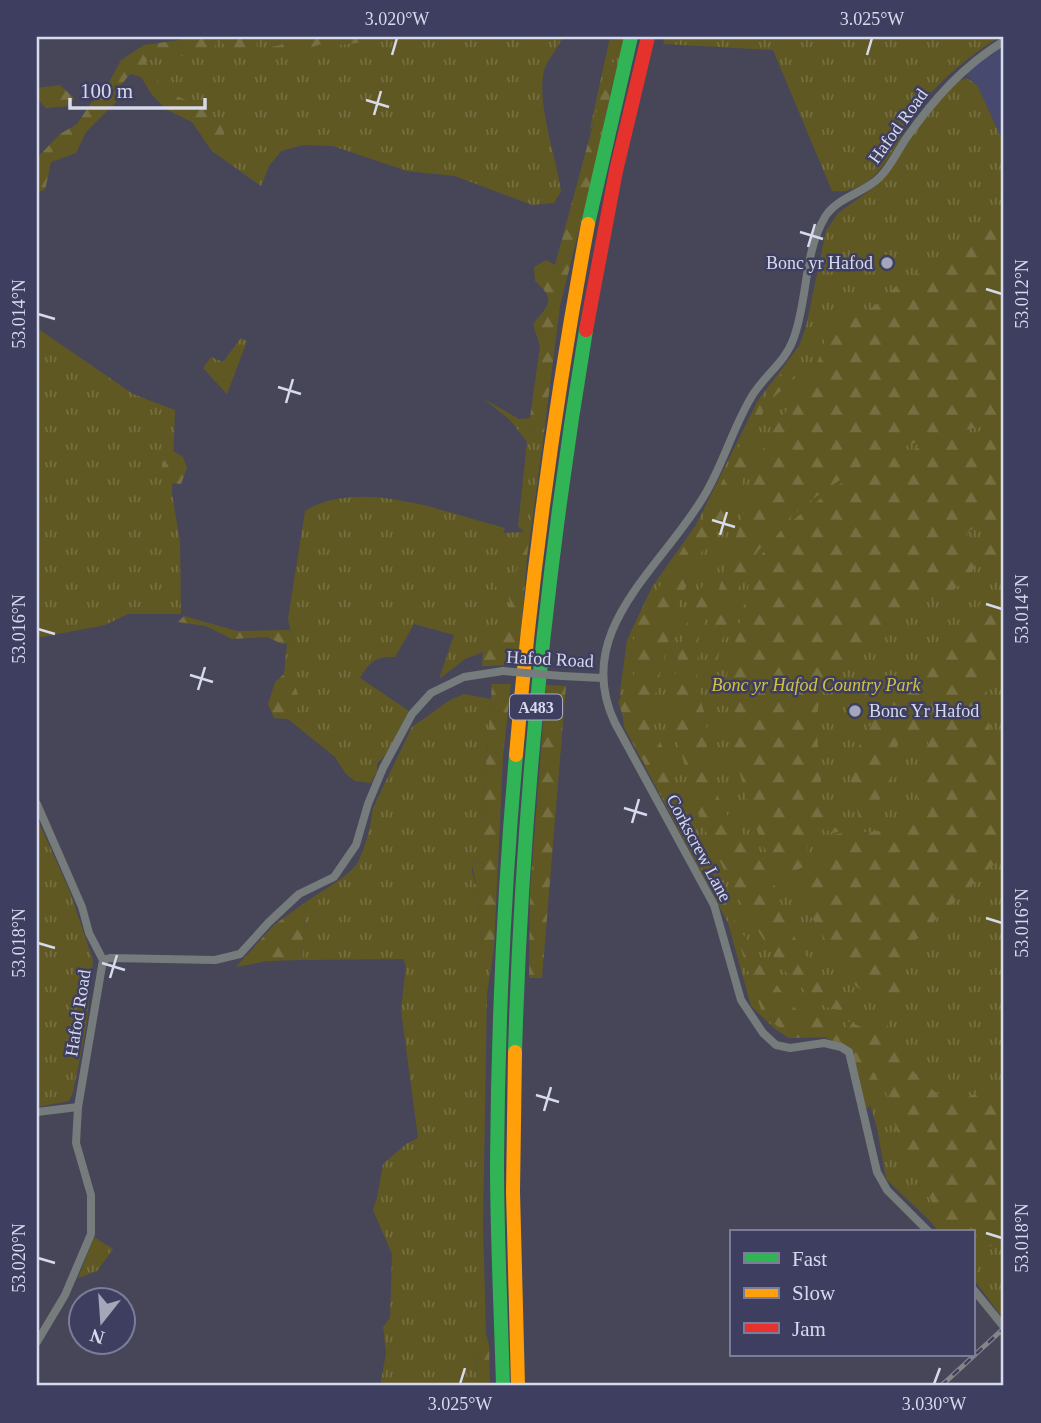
<svg xmlns="http://www.w3.org/2000/svg" width="1041" height="1423" viewBox="0 0 1041 1423" font-family="Georgia,serif">
<style>
.built{fill:#47496e}
.grass{fill:url(#grass-tufts)}
.forest{fill:url(#forest-firs)}
.lines{fill:none;stroke-linecap:round;stroke-linejoin:round}
.street{stroke:#767b7b;stroke-width:8}
.fast{stroke:#30b455;stroke-width:14}
.slow{stroke:#ff9f0a;stroke-width:14}
.jam{stroke:#e5322d;stroke-width:14}
.rail-casing{stroke:#82868a;stroke-width:5}
.rail{stroke:#3e3f60;stroke-width:2.5;stroke-dasharray:8;stroke-linecap:butt}
.street-bridge{stroke:#767b7b;stroke-width:8}
.ticks{fill:none;stroke:#d7d9ed;stroke-width:2.5}
.poi-dot{fill:#a4a6b9;stroke:#3e3f60;stroke-width:2.5}
.labels{text-anchor:middle;dominant-baseline:central;stroke-width:5;stroke-linejoin:round;paint-order:stroke}
.shield{fill:#3e3f60;stroke:#a9abc3;stroke-width:2}
.shield-label{font-size:16px;font-weight:bold;fill:#d7d9ed}
.street-label{font-size:18px;fill:#d7d9ed;stroke:#3e3f60}
.poi-label{font-size:18px;fill:#d7d9ed;stroke:#3e3f60;text-anchor:end}
.park-label{font-size:18px;font-style:italic;fill:#d2c13f;stroke:#3e3f60}
.neatline{fill:none;stroke:#d7d9ed;stroke-width:2.5}
.ticks-label{font-size:18px;text-anchor:middle;fill:#d7d9ed}
</style>
<defs>
<pattern id="grass-tufts" width="24" height="20" patternUnits="userSpaceOnUse" patternTransform="scale(1.75)"><rect width="24" height="20" fill="#605822"/><path d="M3 7l-1-3M5 7V3M7 7l1-3M15 17l-1-3M17 17v-4M19 17l1-3" fill="none" stroke="#766f42"/></pattern>
<pattern id="forest-firs" width="22" height="20" patternUnits="userSpaceOnUse" patternTransform="scale(1.75)"><rect width="22" height="20" fill="#605822"/><path d="M5 1l3.5 6h-7zM16 11l3.5 6h-7z" fill="#766f42"/></pattern>
</defs>
<rect width="100%" height="100%" fill="#464658"/>
<polygon class="built" points="1004,41 1004,144 977,85 963,71"/>
<g class="grass">
<path d="M196 37H563C558 47 551 56 546 65 533 94 557 159 561 191L554 203 532 205 455 176 407 171 333 146 303 145 281 151 269 166 261 186 212 151 192 121 131 63Z"/>
<polygon points="610,37 625,37 612,89 616,62 611,63 599,110 589,133"/>
<path d="M665 37H999C970 56 942 77 921 105 898 136 880 197 832 191L773 50 663 44Z"/>
<polygon points="967,78 977,85 1004,144 1004,1320 973,1278 973,1232 939,1232 931,1222 886,1179 877,1128 856,1059 838,1037 789,1038 775,1029 751,1006 728,923 624,727 620,692 627,640 652,587 696,525 757,402 799,346 806,327 826,231 838,213 879,184 932,108 959,81"/>
<polygon points="37,328 133,394 175,410 172,493 180,542 181,614 128,614 105,625 37,638"/>
<polygon points="241,338 247,341 227,394 203,368 211,357 223,362"/>
<path d="M484 399 519 419 530 418 534 440H543L527 559 528 543 510 655 483 660V652L465 659 439 679 454 635 414 624 395 657C376 656 369 662 360 678L409 711C400 725 390 755 377 763V771L371 783 355 781 346 774 335 757 288 719 284 674 287 644 293 643 288 619 305 511C361 477 446 513 505 528L503 533 524 532 518 526 527 442 510 420Z"/>
<path d="M464 694 491 699 482 821V863L472 862V872L477 889 482 950 494 948 487 994 483 1226 486 1334 489 1345 477 1349 476 1386H380L386 1353 383 1327 390 1318 392 1254 373 1210 377 1198 383 1164 406 1144 418 1138 401 1010 406 966 403 959 302 960 306 902C320 892 350 876 358 862 366 846 371 825 373 808L412 727 450 700Z"/>
<polygon points="37,818 70,892 93,960 86,1029 73,1092 69,1101 37,1107"/>
<polygon points="94,1237 113,1249 97,1271 78,1278"/>
</g>
<g class="forest">
<polygon points="185,37 215,37 215,46 203,57 159,55 146,62 163,90 202,107 218,120 224,132 226,155 212,151 192,122 167,110 152,95 141,77 130,74 121,85 117,101 86,132 76,153 51,162 45,190 37,192 37,158 60,134 77,124 91,103 105,90 121,60 144,45 180,40"/>
<polygon points="233,37 256,41 257,47 265,48 281,45 285,37 397,37 342,45 321,44 286,57 267,52 241,54 228,50 222,42"/>
<path d="M617 62 597 158 560 306 543 440 534 441 530 418 540 346 533 324C551 303 555 299 535 281L534 267 546 260 555 265 607 73 611 63Z"/>
<polygon points="60,85 74,98 70,106 46,108 37,99 37,88"/>
<path d="M1004 213V421C964 431 919 438 881 456 854 469 829 487 805 505 787 519 769 535 756 554 732 590 723 638 713 679L707 649 712 610 741 522 757 464 768 438 815 369 833 318C838 318 846 320 851 319 866 316 896 289 903 277L937 269 960 243Z"/>
<polygon points="791,363 795,378 765,405 747,469 737,495 725,521 702,551 678,605 656,689 653,724 667,759 670,782 681,810 701,845 707,866 737,925 787,1000 799,1012 807,1016 826,1018 849,1040 875,1074 881,1086 876,1099 867,1109 846,1048 823,1036 793,1038 763,1015 735,931 630,736 618,702 634,678 634,639 639,620 685,545 701,525 761,402"/>
<path d="M1004 425V533L982 531 980 528 970 530 958 549 975 547C983 588 939 593 914 609 900 617 889 629 876 639 859 652 838 658 827 678 813 705 817 738 820 767 822 783 820 806 828 820 830 824 836 828 839 831L835 833 807 824 808 862 805 866 793 872 809 878 812 862 821 856 833 835C849 830 867 834 883 830 933 819 912 800 919 767 920 758 926 750 929 741L899 738C891 783 893 789 859 822 858 803 848 790 852 769 861 717 938 640 979 606L982 600 1004 607V658L1000 660 988 676 986 700 993 751 1004 764V855L934 921 920 937 906 945 900 964 904 1004 897 1007C884 1002 869 997 858 988 849 980 847 970 840 961 821 936 806 906 789 878L792 872 775 875 771 871 773 867 756 828 736 761 725 683 754 564 783 528 837 486 874 464 932 443Z"/>
<polygon points="173,451 183,457 187,468 181,484 162,482 162,463"/>
<polygon points="529,535 518,665 482,666 483,652 498,647 502,643 510,600 495,586 497,573 516,572"/>
<polygon points="986,541 1004,544 1004,578 985,565 982,550"/>
<polygon points="716,559 719,563 698,641 697,687 706,719 708,777 730,820 741,830 775,886 778,906 787,925 821,979 847,1001 886,1020 888,1024 886,1028 852,1013 829,1008 818,1003 789,976 776,960 736,895 700,819 676,734 673,690 679,651 691,609"/>
<polygon points="184,616 237,631 290,630 293,643 282,644 267,637 232,639 206,626 178,622"/>
<path d="M284 674C298 684 300 696 297 713L288 719 274 718 268 704 275 682Z"/>
<polygon points="492,684 511,684 503,757 494,948 482,951 477,889 472,865 472,862 482,863 482,821"/>
<polygon points="546,685 566,686 542,978 529,978 530,891"/>
<polygon points="306,902 302,960 267,961 236,967 274,925"/>
<polygon points="842,1019 898,1042 906,1051 912,1070 925,1084 949,1102 960,1101 1004,1080 1004,1247 988,1246 973,1237 973,1232 965,1232 944,1220 905,1160 879,1068"/>
<polygon points="489,1345 490,1386 476,1386 477,1348"/>
</g>
<g class="lines">
<g class="street">
<polyline points="562,676 602,678"/>
<polyline points="37,804 82,907 89,933 103,960"/>
<polyline points="37,1112 78,1107"/>
<path d="M929 1232 887 1190 877 1172 849 1052 841 1047 824 1043 790 1048 776 1045 763 1033 741 1000 714 905 615 723C571 631 661 569 704 496 723 465 733 427 752 396 764 376 785 362 793 340 808 302 803 254 825 217 837 197 865 193 880 177 891 166 898 150 907 137 934 99 963 66 1004 41"/>
<polyline points="973,1289 1004,1327"/>
<polyline points="37,1342 65,1295 91,1234 91,1195 76,1143 78,1107 103,960 110,958 215,960 240,954 269,922 299,894 334,877 356,845 368,804 383,768 412,714 431,693 464,677 503,671"/>
</g>
<g class="fast">
<polyline points="588,224 631,37"/>
<path d="M515 1052C522 810 546 569 586 330"/>
<path d="M503 1386C501 1312 497 1237 497 1163 498 1027 504 890 516 755"/>
</g>
<g class="slow">
<path d="M516 755C531 576 555 400 588 224"/>
<polyline points="515,1052 513,1192 518,1386"/>
</g>
<polyline class="jam" points="586,330 616,171 648,37"/>
<g class="rail-casing">
<polyline id="rail" points="941,1386 1004,1328"/>
</g>
<use href="#rail" class="rail"/>
<polyline class="street-bridge" points="503,671 562,676"/>
</g>
<path class="ticks" d="M392 55 397 38M867 55 872 38M366 100 389 107M374 115 381 91M800 232 823 239M808 247 815 224M986 289 1002 294M38 314 55 319M278 387 301 394M286 403 293 379M712 520 735 527M720 535 727 512M986 604 1002 609M38 629 55 634M190 675 213 682M198 690 205 667M624 808 647 815M632 823 639 799M986 918 1002 923M38 943 55 948M102 963 125 970M110 978 117 955M536 1095 559 1102M544 1111 551 1087M986 1233 1002 1238M38 1258 55 1263M460 1384 465 1368M934 1384 940 1368"/>
<g class="poi-dot">
<circle cx="887" cy="263" r="7"/>
<circle cx="855" cy="711" r="7"/>
</g>
<g class="labels">
<rect class="shield" x="510" y="694.5" width="52" height="25" rx="5"/>
<g class="shield-label">
<text x="536" y="707">A483</text>
</g>
<g class="street-label">
<text transform="translate(898 126) rotate(-54)">Hafod Road</text>
<text transform="translate(550 659) rotate(3)">Hafod Road</text>
<text transform="translate(699 848) rotate(62)">Corkscrew Lane</text>
<text transform="translate(78 1013) rotate(-81)">Hafod Road</text>
</g>
<g class="poi-label">
<text x="873" y="263">Bonc yr Hafod</text>
<text x="869" y="711" text-anchor="start">Bonc Yr Hafod</text>
</g>
<g class="park-label">
<text x="816" y="685">Bonc yr Hafod Country Park</text>
</g>
</g>
<rect width="1041" height="1423" fill="none" stroke="#3e3f60" stroke-width="77"/>
<rect x="730" y="1230" width="245" height="126" fill="#3e3f60" stroke="#7b7d98" stroke-width="2"/>
<rect x="744" y="1253" width="35" height="10" fill="#30b455" stroke="#7b7d98" stroke-width="2"/>
<text x="792" y="1266" font-size="21" fill="#d7d9ed">Fast</text>
<rect x="744" y="1288" width="35" height="10" fill="#ff9f0a" stroke="#7b7d98" stroke-width="2"/>
<text x="792" y="1300" font-size="21" fill="#d7d9ed">Slow</text>
<rect x="744" y="1323" width="35" height="10" fill="#e5322d" stroke="#7b7d98" stroke-width="2"/>
<text x="792" y="1336" font-size="21" fill="#d7d9ed">Jam</text>
<g transform="translate(102 1321) rotate(197)"><circle r="33" fill="#3e3f60" stroke="#7b7d98" stroke-width="2"/>
<path d="M0-5L12 26L0 18L-12 26Z" fill="#a4a6b9"/>
<text y="-10" font-size="19" font-weight="bold" text-anchor="middle" fill="#d7d9ed">N</text>
</g>
<path d="M70 98v10h135v-10" fill="none" stroke="#d7d9ed" stroke-width="3.5"/>
<text x="80" y="98" font-size="21" fill="#d7d9ed" stroke="#3e3f60" stroke-width="5" paint-order="stroke">100 m</text>
<rect x="38" y="38" width="964" height="1346" class="neatline"/>
<g class="ticks-label">
<text x="397" y="25">3.020°W</text>
<text x="872" y="25">3.025°W</text>
<text transform="translate(1022 294) rotate(-90)" y="6">53.012°N</text>
<text transform="translate(19 314) rotate(-90)" y="6">53.014°N</text>
<text transform="translate(1022 609) rotate(-90)" y="6">53.014°N</text>
<text transform="translate(19 629) rotate(-90)" y="6">53.016°N</text>
<text transform="translate(1022 923) rotate(-90)" y="6">53.016°N</text>
<text transform="translate(19 943) rotate(-90)" y="6">53.018°N</text>
<text transform="translate(1022 1238) rotate(-90)" y="6">53.018°N</text>
<text transform="translate(19 1258) rotate(-90)" y="6">53.020°N</text>
<text x="460" y="1410">3.025°W</text>
<text x="934" y="1410">3.030°W</text>
</g>
</svg>
